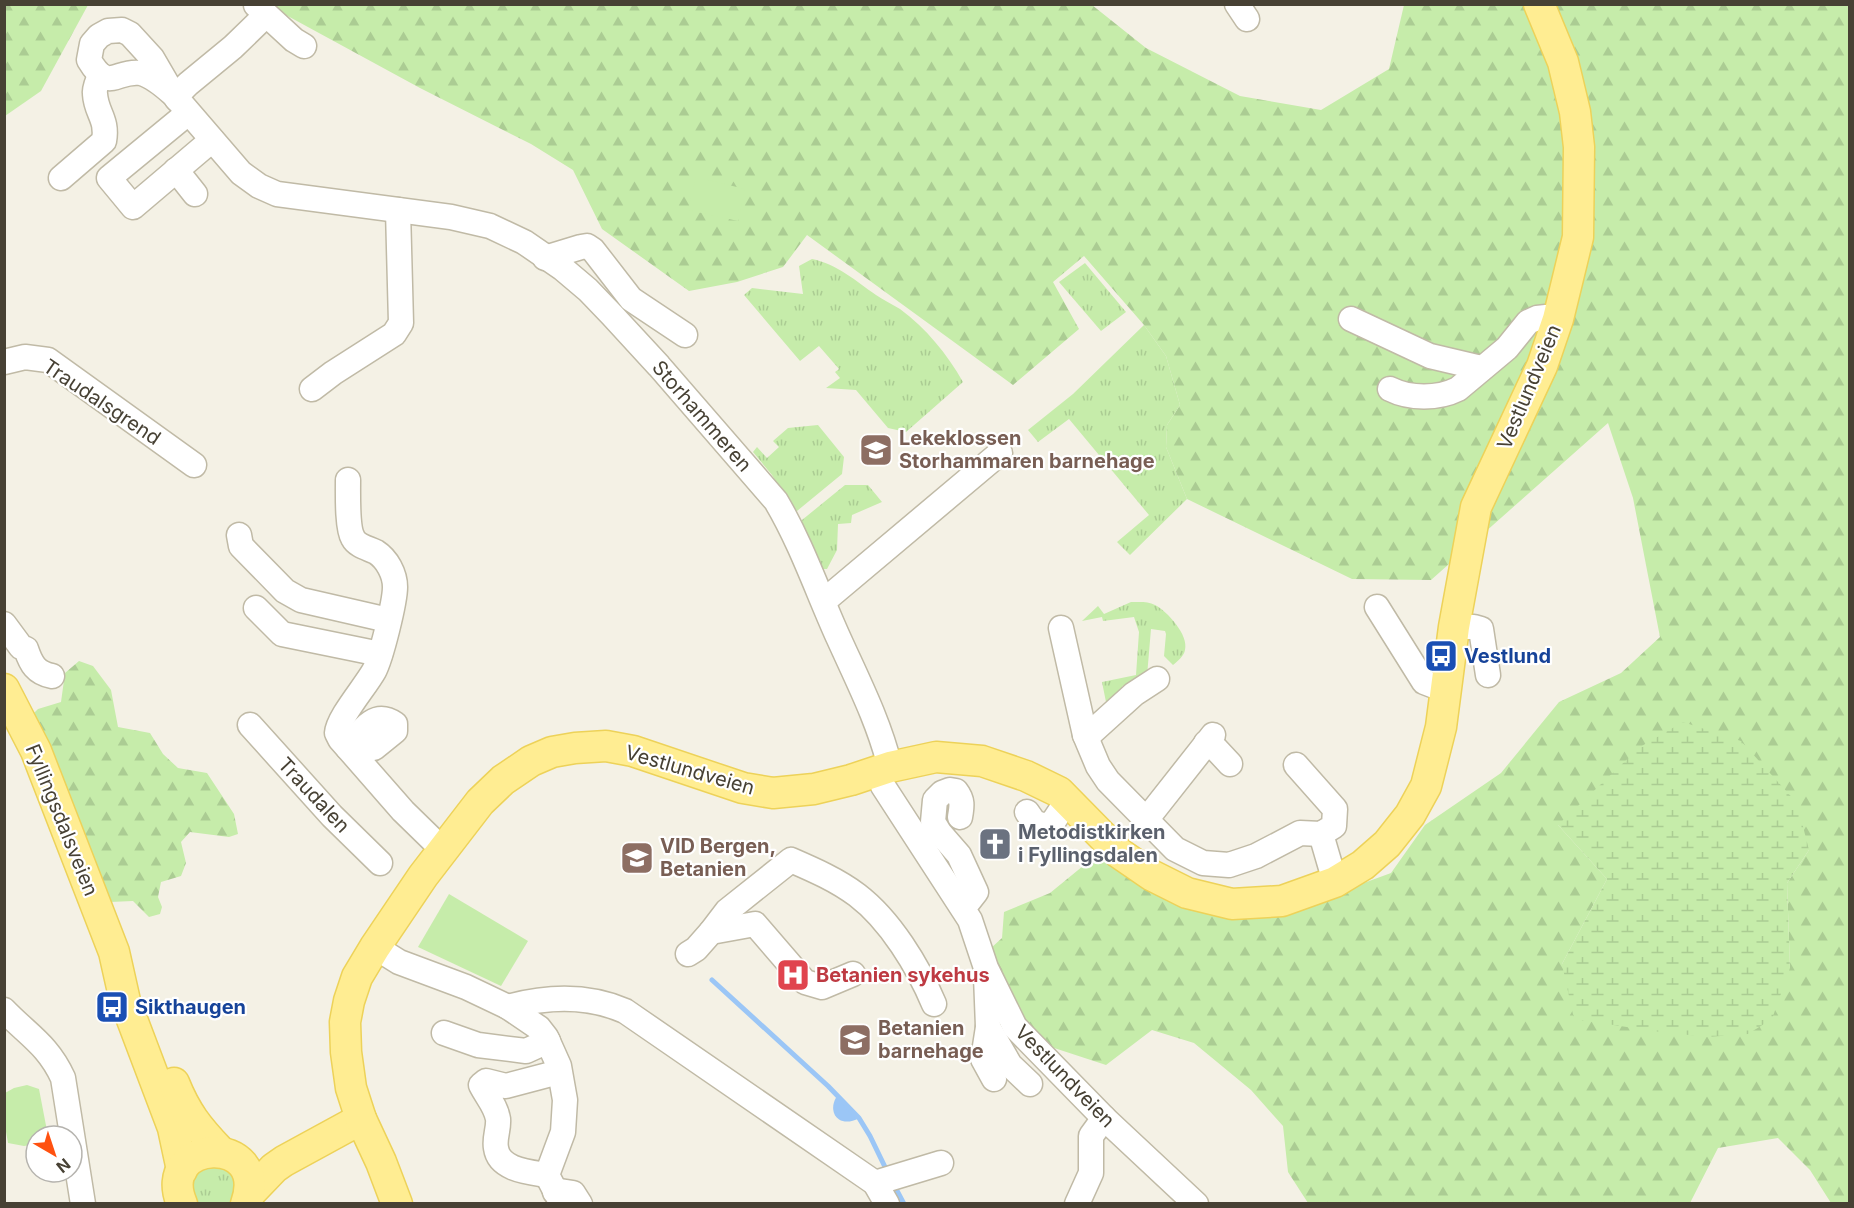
<svg xmlns="http://www.w3.org/2000/svg" width="1854" height="1208" viewBox="0 0 1854 1208" font-family="Inter,sans-serif">
<style>
.grass{fill:url(#grass-tufts)}
.forest{fill:url(#forest-firs);fill-rule:evenodd}
.wetland{fill:url(#wetland-marsh)}
.pitch{fill:#c6ecaa}
.water{fill:#9bc6f6}
.lines{fill:none;stroke-linecap:round;stroke-linejoin:round}
.stream{stroke:#9bc6f6;stroke-width:5}
.minor-casing{stroke:#c0baa6;stroke-width:27}
.major-casing{stroke:#edd259;stroke-width:33}
.minor{stroke:#fff;stroke-width:24}
.major{stroke:#ffed92;stroke-width:30}
.labels{text-anchor:middle;dominant-baseline:central;stroke-width:4.5;stroke-linejoin:round;paint-order:stroke}
.street-label{font-size:20px;fill:#474134;stroke:#fff}
.education-label{font-size:20px;font-weight:bold;fill:#785e54;stroke:#fff;text-anchor:start}
.transit-label{font-size:20px;font-weight:bold;fill:#164399;stroke:#fff;text-anchor:start}
.worship-label{font-size:20px;font-weight:bold;fill:#5b616d;stroke:#fff;text-anchor:start}
.health-label{font-size:20px;font-weight:bold;fill:#be3a42;stroke:#fff;text-anchor:start}
</style>
<defs>
<pattern id="grass-tufts" width="24" height="20" patternUnits="userSpaceOnUse" patternTransform="scale(1.5)"><rect width="24" height="20" fill="#c6ecaa"/><path d="M3 7l-1-3M5 7V3M7 7l1-3M15 17l-1-3M17 17v-4M19 17l1-3" fill="none" stroke="#abcc93"/></pattern>
<pattern id="forest-firs" width="22" height="20" patternUnits="userSpaceOnUse" patternTransform="scale(1.5)"><rect width="22" height="20" fill="#c6ecaa"/><path d="M5 1l3.5 6h-7zM16 11l3.5 6h-7z" fill="#abcc93"/></pattern>
<pattern id="wetland-marsh" width="20" height="14" patternUnits="userSpaceOnUse" patternTransform="scale(1.5)"><rect width="20" height="14" fill="#c6ecaa"/><path d="M1 5h8M5 5V1M11 12h8M15 12V8" fill="none" stroke="#abcc93"/></pattern>
</defs>
<rect width="100%" height="100%" fill="#f4f1e5"/>
<g class="grass">
<path d="M812 259C837 264 856 281 876 295 883 300 892 304 900 309 926 328 947 354 963 382L906 432 888 428 856 390 826 388 840 378 835 372 839 369 819 346 800 361 744 295 752 288 803 294 799 266Z"/>
<polygon points="1085,263 1126,312 1101,331 1059,282"/>
<polygon points="1144,325 1166,356 1180,405 1167,425 1166,447 1187,499 1130,555 1117,542 1149,515 1069,419 1038,442 1028,430 1073,394"/>
<polygon points="818,425 844,457 842,474 797,511 791,508 772,475 753,452 757,447 767,458 779,447 773,441 788,428"/>
<polygon points="845,485 868,485 882,502 852,515 851,523 838,524 837,550 827,569 822,569 818,565 801,526 802,520"/>
<path d="M1131 602C1139 602 1148 601 1155 605 1167 611 1189 635 1185 650 1184 656 1178 661 1173 665L1164 656 1166 634 1165 631 1151 629 1147 676 1133 684 1122 686 1123 693 1107 707 1102 682 1136 675 1139 632 1134 617 1103 621 1102 617 1082 621 1098 606 1104 614Z"/>
<polygon points="215,1164 235,1176 234,1204 194,1203 191,1180 198,1170"/>
</g>
<g class="forest">
<polygon points="5,4 88,5 41,91 5,116"/>
<path d="M271 5H1092L1146 48 1240 96 1321 110 1389 69 1404 5H1849V1203H1831L1810 1170 1778 1138 1718 1148 1690 1203H1308L1288 1172 1283 1126 1251 1090 1194 1043 1152 1030 1106 1065 1042 1044 979 959 1002 938 1004 912 1050 893 1105 848 1183 904 1304 905 1391 873 1425 825 1501 773 1559 702 1621 673 1660 637 1633 498 1608 423 1431 580 1352 579 1187 499 1166 447 1167 425 1180 405 1166 356 1144 325 1084 256 1053 282 1079 329 1013 385 807 235 783 267 737 282 689 291 602 229 573 170 531 144 420 88 284 14ZM1558 825 1809 850 1787 883 1790 968 1562 964 1607 879Z"/>
<polygon points="79,661 93,666 111,690 118,727 150,733 163,754 178,768 207,773 234,814 238,834 229,837 190,832 181,842 186,863 181,876 161,882 158,897 162,907 160,914 149,917 133,901 110,902 34,713 38,709 61,702 65,673"/>
</g>
<polygon class="wetland" points="1683,722 1741,741 1797,803 1809,850 1787,883 1790,968 1772,1019 1748,1034 1707,1037 1653,1031 1574,1019 1562,964 1607,879 1558,825 1640,747"/>
<g class="pitch">
<polygon points="696,177 745,189 738,221 688,210"/>
<polygon points="449,894 528,941 501,986 418,947"/>
<polygon points="27,1085 39,1089 48,1136 36,1136 36,1144 24,1146 8,1143 5,1126 5,1093 14,1088"/>
</g>
<path class="water" d="M837 1096 859 1118C840 1129 826 1113 837 1096Z"/>
<g class="lines">
<g class="stream">
<polyline points="712,980 828,1086 859,1118 870,1136 886,1169"/>
<polyline points="895,1187 904,1204"/>
</g>
<g class="minor-casing">
<g id="minor">
<polyline points="1237,4 1247,19"/>
<polyline points="256,5 294,40 304,46"/>
<path d="M173 94C164 86 153 76 141 73 116 69 109 94 89 60L92 44 99 36 108 31 122 30 130 34 152 58 173 94 241 173 259 186 277 194 451 217 490 226 524 242 562 268 588 290 612 315 659 366 776 501C802 545 818 593 839 639 858 681 879 722 890 767"/>
<polyline points="177,99 181,91 188,84 233,47 266,15"/>
<polyline points="188,113 109,178 133,207 212,140"/>
<polyline points="176,170 195,194"/>
<path d="M61 178 104 141C108 119 96 113 95 94 94 88 98 81 100 75"/>
<polyline points="545,258 581,247 587,246 593,250 631,299 685,335"/>
<polyline points="1351,319 1430,356 1481,368"/>
<polyline points="4,362 25,357 48,360 194,465"/>
<polyline points="312,389 333,373 394,334 401,323 398,210"/>
<path d="M1390 389C1410 399 1438 399 1458 389L1507 348 1528 322 1537 318 1546 317 1558 319"/>
<path d="M348 480C348 493 347 528 353 538 357 546 368 548 376 552 387 559 395 574 395 587 395 602 381 658 374 671 365 687 338 718 337 733L340 739 403 811 443 850"/>
<polyline points="239,535 241,546 285,591 301,600 388,620"/>
<polyline points="824,601 1000,453"/>
<polyline points="1377,607 1424,682 1437,687 1446,689"/>
<polyline points="256,608 282,634 380,654"/>
<path d="M4 624 21 647 26 649C31 664 36 673 52 676"/>
<polyline points="1454,627 1474,627 1481,629 1488,675"/>
<polyline points="1061,628 1085,735 1098,766 1108,781 1175,849 1203,863 1229,865 1256,856 1300,833 1321,834 1334,826 1335,809 1296,765"/>
<polyline points="250,725 332,816 380,863"/>
<polyline points="1085,735 1092,732 1134,694 1157,679"/>
<polyline points="1206,743 1216,749 1230,764"/>
<path d="M348 748C360 733 373 709 395 724V731L374 748"/>
<polyline points="878,771 883,786 970,920 986,968 1015,1027 1104,1118 1196,1204"/>
<polyline points="1027,812 1034,822 1044,826 1053,822 1067,801"/>
<path d="M960 817C962 806 963 800 956 791L950 790 942 793 935 800 933 822 939 832 959 855 976 892 969 901 961 905"/>
<polyline points="1146,820 1213,735"/>
<polyline points="1321,834 1335,882"/>
<path d="M711 932 727 911 791 860C814 870 837 880 857 895 890 920 918 966 934 1004"/>
<polyline points="375,947 399,962 466,987 508,1007 539,1028 546,1037 559,1066 565,1100 563,1132 547,1175 562,1204"/>
<polyline points="688,954 696,949 711,932 755,924 805,982 822,987 853,974"/>
<polyline points="986,976 988,1027 983,1059 994,1079"/>
<path d="M508 1007C548 996 588 995 625 1011L875 1183 941 1163"/>
<path d="M4 1010C28 1035 48 1045 63 1078L83 1204"/>
<polyline points="988,1027 1010,1065 1030,1084"/>
<polyline points="444,1033 478,1045 526,1051 548,1041"/>
<path d="M547 1175C529 1172 499 1170 496 1148 494 1138 499 1129 498 1119 496 1106 487 1097 481 1085L486 1081 506 1086 559 1072"/>
<polyline points="875,1183 887,1204"/>
<polyline points="555,1192 560,1191 573,1193 580,1204"/>
<polyline points="1077,1204 1091,1173 1091,1136 1104,1118"/>
</g>
</g>
<g class="major-casing">
<g id="major">
<polyline points="4,689 36,751 114,952 125,1001 173,1128 182,1170"/>
<path d="M174 1083C186 1113 198 1128 220 1151"/>
<polyline points="250,1193 274,1168 284,1161 361,1119"/>
<path d="M182 1204C154 1138 271 1132 246 1204"/>
<polyline points="397,1204 381,1162 361,1119 351,1088 346,1052 345,1022 349,1001 357,977 375,947 423,876 480,802 503,780 531,761 552,752 575,748 606,746 633,751 743,788 773,793 814,789 851,780 890,767 936,757 982,761 1026,776 1059,792 1119,853 1151,875 1187,893 1232,904 1282,901 1335,882 1363,865 1387,844 1410,815 1426,786 1441,727 1454,627 1476,507 1542,366 1558,319 1578,237 1579,147 1575,112 1563,62 1539,4"/>
</g>
</g>
<use href="#minor" class="minor"/>
<use href="#major" class="major"/>
</g>
<defs>
<g id="school-square" transform="scale(1.725)"><rect x="-9" y="-9" width="18" height="18" rx="4" fill="#8d6e63" stroke="#fff"/><path d="M0-5L7-2L0 1L-7-2ZM-4 1L0 2.5L4 1V4Q0 6-4 4Z" fill="#fff"/></g>
<g id="bus-square" transform="scale(1.725)"><rect x="-9" y="-9" width="18" height="18" rx="4" fill="#1a4fb4" stroke="#fff"/><path d="M-5-6H5V4H4V6H2V4H-2V6H-4V4H-5ZM-3.5-4V0h7V-4ZM-3.5 1.2v1.5H-2V1.2ZM2 1.2v1.5H3.5V1.2Z" fill="#fff"/></g>
<g id="church-square" transform="scale(1.725)"><rect x="-9" y="-9" width="18" height="18" rx="4" fill="#6b7280" stroke="#fff"/><path d="M-1.2-6h2.4v3.5h3.3v2.4h-3.3V6h-2.4V-.1h-3.3v-2.4h3.3Z" fill="#fff"/></g>
<g id="university-square" transform="scale(1.725)"><rect x="-9" y="-9" width="18" height="18" rx="4" fill="#8d6e63" stroke="#fff"/><path d="M0-5L7-2L0 1L-7-2ZM-4 1L0 2.5L4 1V4Q0 6-4 4Z" fill="#fff"/></g>
<g id="hospital-square" transform="scale(1.725)"><rect x="-9" y="-9" width="18" height="18" rx="4" fill="#e0444e" stroke="#fff"/><path d="M-5-5h3v3.5h4V-5h3V5h-3V1.5h-4V5h-3Z" fill="#fff"/></g>
</defs>
<g fill-rule="evenodd">
<use href="#school-square" x="876" y="450"/>
<use href="#bus-square" x="1441" y="656"/>
<use href="#church-square" x="995" y="844"/>
<use href="#university-square" x="637" y="858"/>
<use href="#hospital-square" x="793" y="975"/>
<use href="#bus-square" x="112" y="1007"/>
<use href="#school-square" x="855" y="1040"/>
</g>
<g class="labels">
<g class="street-label">
<text transform="translate(1529 387) rotate(-67)">Vestlundveien</text>
<text transform="translate(102 402) rotate(34)">Traudalsgrend</text>
<text transform="translate(702 416) rotate(49)">Storhammeren</text>
<text transform="translate(690 770) rotate(16)">Vestlundveien</text>
<text transform="translate(314 795) rotate(47)">Traudalen</text>
<text transform="translate(62 820) rotate(68)">Fyllingsdalsveien</text>
<text transform="translate(1065 1076) rotate(46)">Vestlundveien</text>
</g>
<g class="education-label">
<text x="899" y="438">Lekeklossen<tspan x="899" dy="23">Storhammaren barnehage</tspan></text>
<text x="660" y="846">VID Bergen,<tspan x="660" dy="23">Betanien</tspan></text>
<text x="878" y="1028">Betanien<tspan x="878" dy="23">barnehage</tspan></text>
</g>
<g class="transit-label">
<text x="1464" y="656">Vestlund</text>
<text x="135" y="1007">Sikthaugen</text>
</g>
<g class="worship-label">
<text x="1018" y="832">Metodistkirken<tspan x="1018" dy="23">i Fyllingsdalen</tspan></text>
</g>
<g class="health-label">
<text x="816" y="975">Betanien sykehus</text>
</g>
</g>
<rect width="1854" height="1208" fill="none" stroke="#474134" stroke-width="12"/>
<g transform="translate(54 1154) rotate(141)"><circle r="28" fill="#ffffff" stroke="#b5b3ae" stroke-width="1.5"/>
<path d="M0-4.5L10 22L0 15L-10 22Z" fill="#ff5110"/>
<text y="-9" font-size="16" font-weight="bold" text-anchor="middle" fill="#474134">N</text>
</g>
</svg>
